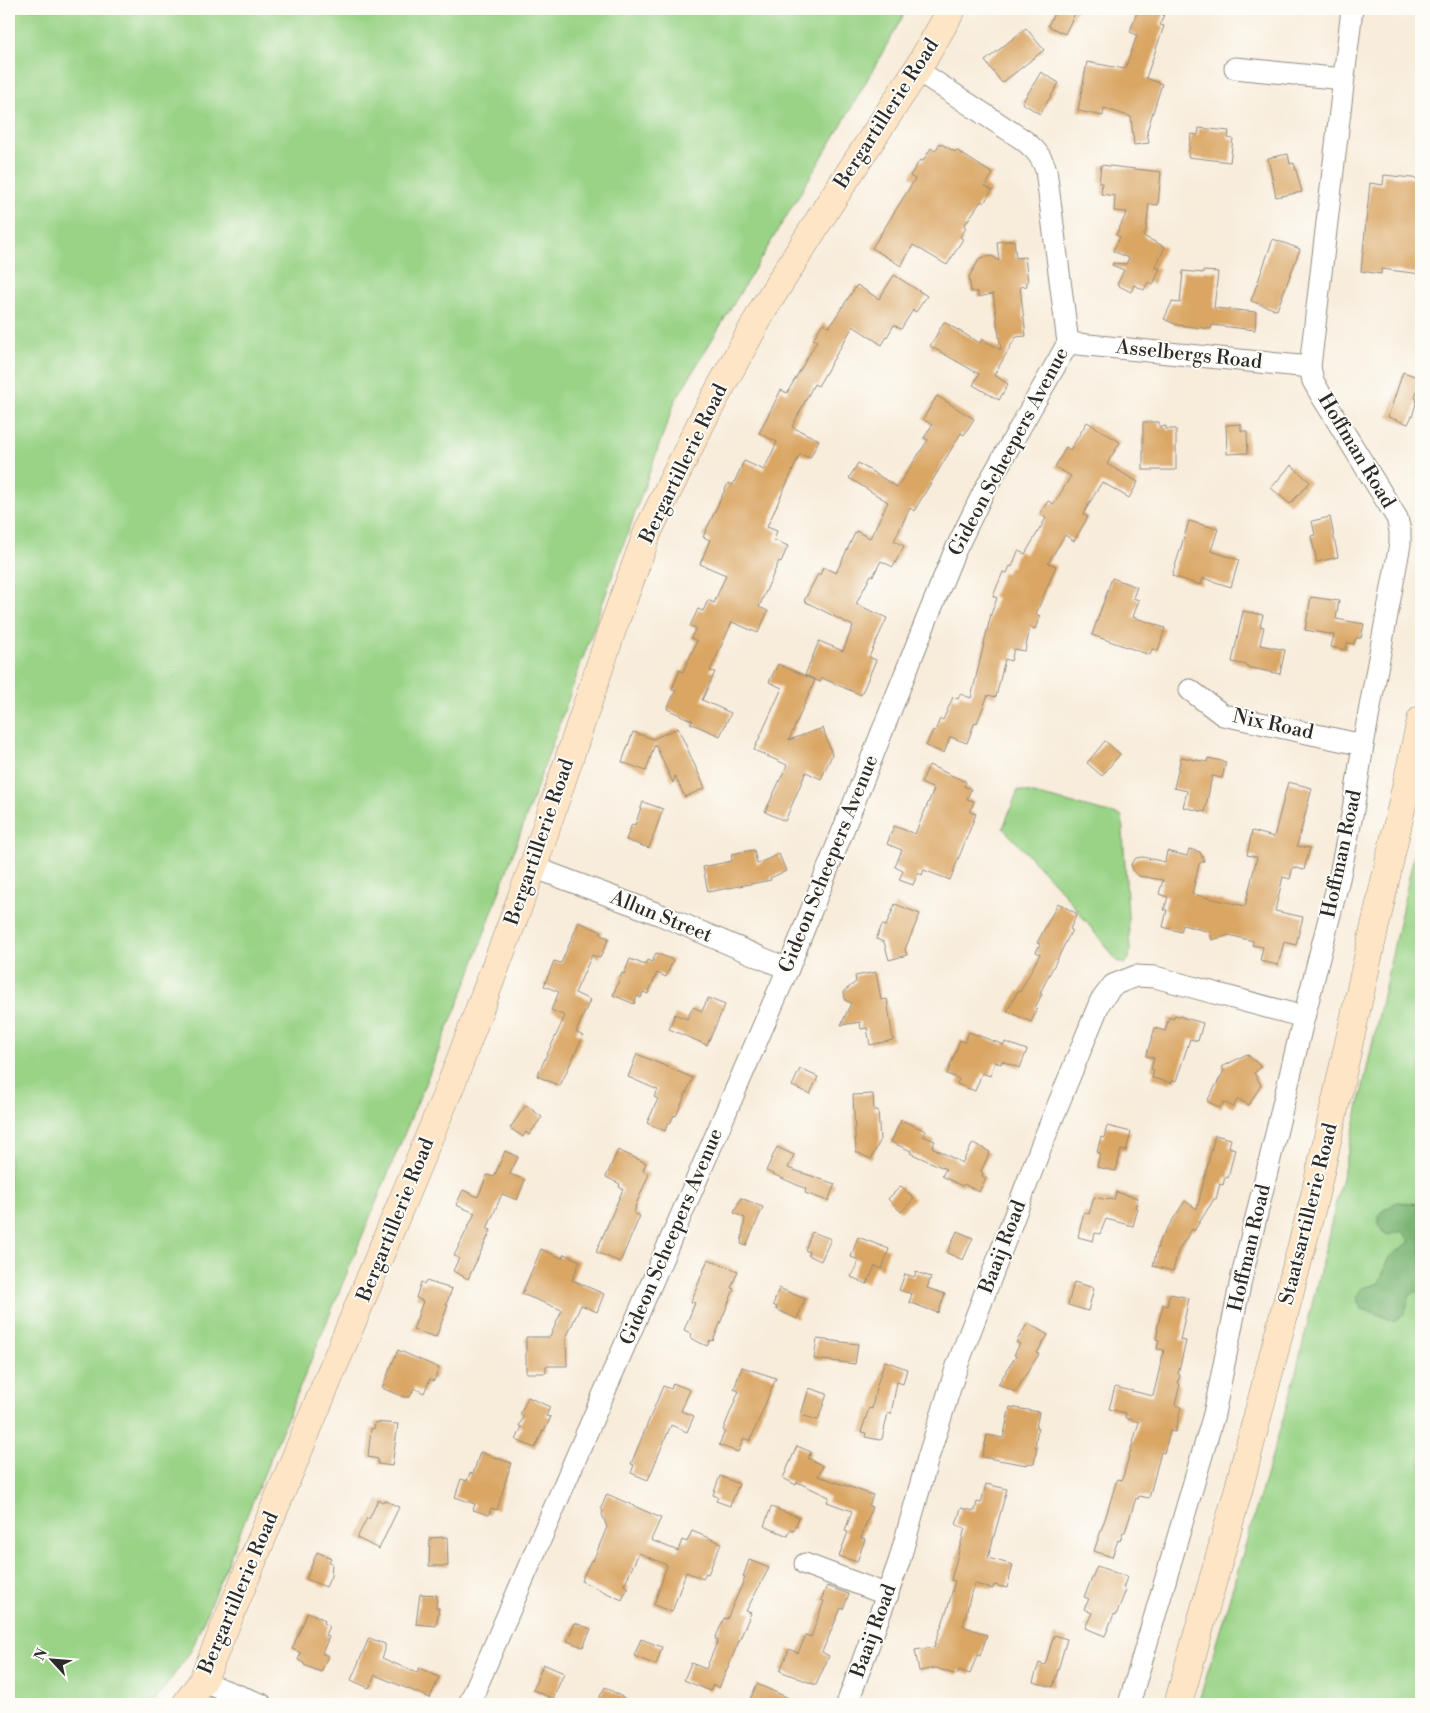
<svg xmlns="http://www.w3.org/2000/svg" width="1430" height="1713" viewBox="0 0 1430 1713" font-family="'Libre Bodoni',serif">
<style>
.green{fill:#99d386;stroke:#627f58}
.forest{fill:#7ab573;stroke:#52704f}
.building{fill:#daa663}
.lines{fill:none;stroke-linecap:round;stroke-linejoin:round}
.street-casing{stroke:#928c82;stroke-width:23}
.secondary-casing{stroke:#928c82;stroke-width:29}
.street{stroke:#fff;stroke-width:21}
.secondary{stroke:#fde5c5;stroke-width:28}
.labels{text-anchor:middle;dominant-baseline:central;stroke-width:4;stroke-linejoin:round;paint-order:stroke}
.street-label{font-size:20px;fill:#2b2b2b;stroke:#fdfcf7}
</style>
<rect width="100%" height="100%" fill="#fdfcf7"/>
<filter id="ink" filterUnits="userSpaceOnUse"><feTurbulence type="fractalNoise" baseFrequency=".02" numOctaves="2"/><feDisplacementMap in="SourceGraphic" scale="10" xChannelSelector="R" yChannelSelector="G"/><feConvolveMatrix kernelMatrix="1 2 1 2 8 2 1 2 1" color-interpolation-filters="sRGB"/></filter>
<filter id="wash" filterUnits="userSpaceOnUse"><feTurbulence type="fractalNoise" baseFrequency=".0096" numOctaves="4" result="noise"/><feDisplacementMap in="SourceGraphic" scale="20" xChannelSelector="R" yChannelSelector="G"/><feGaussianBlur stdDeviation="1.12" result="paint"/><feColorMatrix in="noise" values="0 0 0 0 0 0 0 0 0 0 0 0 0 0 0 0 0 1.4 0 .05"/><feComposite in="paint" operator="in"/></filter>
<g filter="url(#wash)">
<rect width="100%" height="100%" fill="#f8ecda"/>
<g class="green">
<polygon points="9,9 907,9 845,119 675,401 467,982 191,1651 153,1704 9,1704"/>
<polygon points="1018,790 1122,816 1130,948 1129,959 1124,964 1117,961 1062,891 1003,828"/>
<polygon points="1421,823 1421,1704 1198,1704 1293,1385 1356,1118"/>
</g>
<polygon class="forest" points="1397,1202 1421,1204 1421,1289 1410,1295 1404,1314 1393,1321 1373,1312 1361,1309 1356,1297 1363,1288 1379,1283 1390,1256 1410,1242 1403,1231 1387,1235 1379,1225 1379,1214"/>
<g id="blocks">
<g class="building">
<polygon points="1056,9 1077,9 1065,34 1048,26"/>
<polygon points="1138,9 1166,9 1160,25 1164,26 1146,78 1162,84 1147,131 1149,143 1134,145 1131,117 1104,108 1103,116 1078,111 1087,62 1125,69 1137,35 1130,32"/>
<polygon points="1026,28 1044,50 1002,83 985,61"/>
<polygon points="1041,72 1059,83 1040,114 1022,103"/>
<polygon points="1199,128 1229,131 1228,138 1233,139 1230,162 1188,157 1191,134 1198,135"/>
<polygon points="940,143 955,152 956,150 993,174 985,186 992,190 984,203 981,201 964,226 966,228 960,237 963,239 947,265 913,245 901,266 872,248 915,179 910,176 920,160 923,161 931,148 935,151"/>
<polygon points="1288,154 1290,164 1294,163 1302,192 1276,197 1268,158"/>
<polygon points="1101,165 1161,172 1158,205 1149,204 1146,231 1143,236 1165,247 1155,268 1160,268 1153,285 1148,282 1144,290 1134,285 1131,292 1117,285 1124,270 1112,265 1113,263 1126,264 1129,258 1113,251 1120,237 1116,235 1127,212 1114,211 1115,196 1101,194 1102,183 1099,183"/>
<polygon points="1384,175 1421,179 1421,274 1381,269 1381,274 1361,271 1370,183 1383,185"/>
<polygon points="1273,239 1300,249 1277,310 1251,301"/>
<polygon points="1014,240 1016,258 1025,257 1028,282 1026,282 1027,286 1020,287 1026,336 1016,337 994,375 1008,384 999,400 973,385 979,374 930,346 944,322 980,343 982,339 1001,350 993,294 978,297 978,292 971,292 969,277 980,258 992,256 999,261 997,242"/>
<polygon points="1183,271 1203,273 1203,271 1218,272 1214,308 1256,312 1255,330 1212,325 1211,329 1177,325 1164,319 1172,302 1180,303"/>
<polygon points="894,275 927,296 916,312 913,310 901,329 894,325 882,345 853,326 818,386 814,384 792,427 819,440 810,458 800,454 767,527 777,531 774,540 788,546 781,562 779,561 759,607 768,611 758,633 732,622 710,671 715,672 702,700 731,713 720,736 690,723 693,721 667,709 676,690 672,689 680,670 683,672 697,641 691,638 696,628 690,626 698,609 703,611 708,600 714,603 726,575 700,564 710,540 703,537 728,483 733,485 744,461 764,470 777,442 759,433 781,390 787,393 817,341 813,339 823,323 829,327 857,285 879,299"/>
<polygon points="1403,372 1421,378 1415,398 1417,399 1413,414 1408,424 1388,417"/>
<polygon points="937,396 974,419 964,435 961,433 914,511 910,508 894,541 904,546 893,567 881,561 873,576 871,575 856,604 887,618 869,657 876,660 861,695 822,678 820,682 805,675 819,641 843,651 853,626 804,601 818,574 820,575 823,567 836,573 856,531 870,538 888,502 849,478 858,463 897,487 928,440 924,438 932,425 923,419"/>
<polygon points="1087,422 1120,442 1107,464 1138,482 1129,498 1102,482 1083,514 1088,517 1074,541 1065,535 1048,563 1056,566 1036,614 1040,616 1035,629 1030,627 1025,651 1014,649 1011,661 1005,659 996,697 988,695 977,723 975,722 967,743 950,737 944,753 926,746 933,730 935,731 940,719 943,720 953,697 958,699 960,694 971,698 991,614 997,598 993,596 1003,572 1007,573 1010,566 1012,567 1018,551 1025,554 1046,518 1040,514 1048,501 1054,504 1071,476 1055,467 1066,447 1070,450"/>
<polygon points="1143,422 1159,422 1159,427 1166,426 1166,429 1176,429 1176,470 1143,470"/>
<polygon points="1241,424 1241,431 1247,431 1248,453 1227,454 1226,425"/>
<polygon points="1291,465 1310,482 1290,504 1271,488"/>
<polygon points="1330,517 1338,557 1317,562 1311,536 1315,535 1312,521"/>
<polygon points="1189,521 1218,529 1211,551 1239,560 1231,587 1203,578 1201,585 1172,576"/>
<polygon points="1112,578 1137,587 1133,598 1139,600 1133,617 1165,628 1158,651 1152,649 1150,655 1092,635"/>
<polygon points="1311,597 1339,601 1336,619 1364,624 1361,638 1356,638 1354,644 1347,643 1346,650 1331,647 1334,635 1305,630"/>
<polygon points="1243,611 1263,615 1260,626 1264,627 1260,645 1285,650 1280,674 1247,667 1247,665 1232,662"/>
<polygon points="778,664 815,680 789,740 823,728 832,755 821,779 806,772 785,821 765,812 787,765 754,750 782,688 769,682"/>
<polygon points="678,728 705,788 685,797 675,776 673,783 655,744 646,771 622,762 633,732 653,739"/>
<polygon points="1105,741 1120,754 1102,776 1087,763"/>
<polygon points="1181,757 1207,762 1208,758 1226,762 1222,778 1212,776 1205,812 1183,807 1187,791 1174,788"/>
<polygon points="929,765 966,782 964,786 971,789 967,799 974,801 970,812 976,814 950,880 924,870 922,875 918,873 913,885 899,880 903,871 895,867 902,850 887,844 894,826 915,834 934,789 921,783"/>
<polygon points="1288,782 1312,788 1297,846 1310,848 1304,870 1293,867 1290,879 1283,877 1275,911 1303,917 1296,945 1284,942 1278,965 1260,961 1263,947 1252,945 1253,941 1229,935 1212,940 1210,932 1183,925 1181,932 1163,927 1167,910 1164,910 1168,897 1159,894 1163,880 1139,876 1133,871 1131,864 1136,858 1143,857 1165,862 1167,851 1187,856 1189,849 1200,852 1204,861 1199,864 1192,894 1245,906 1257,857 1247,855 1252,831 1274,837"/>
<polygon points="643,802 663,809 649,848 626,840 632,824 635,825"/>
<polygon points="754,850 757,864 779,854 786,871 770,878 771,880 708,892 703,867 732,861 731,854"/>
<polygon points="1058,903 1077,914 1070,929 1072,930 1040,993 1042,994 1035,1008 1037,1010 1031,1022 1007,1011 1018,991 1020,992 1040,954 1036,952 1040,944 1037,943"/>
<polygon points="895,904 920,914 905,949 907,955 889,960 884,942 876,939 882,925 886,926"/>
<polygon points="579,922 602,932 600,935 609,938 600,958 592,955 575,993 590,1000 576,1032 583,1036 560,1086 537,1076 565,1016 551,1010 559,992 544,986 554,961 561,963"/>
<polygon points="656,953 673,960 666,977 657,973 648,994 643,992 641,998 637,996 634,1004 613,995 622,973 624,974 630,959 645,965 647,960 652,962"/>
<polygon points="876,972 881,1000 887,999 893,1040 870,1045 867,1028 861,1029 860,1022 841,1025 851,1003 845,1000 844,991 856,982 855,976"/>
<polygon points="708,998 725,1005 707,1045 669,1029 675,1014 687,1019 693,1007 702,1011"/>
<polygon points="1175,1015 1203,1023 1198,1041 1190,1039 1176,1081 1172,1080 1171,1083 1152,1078 1154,1070 1151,1069 1154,1058 1146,1056 1155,1028 1165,1031 1169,1017 1173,1019"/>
<polygon points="969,1032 1004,1045 1005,1042 1027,1050 1020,1068 1002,1061 1001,1064 995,1062 990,1076 982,1073 975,1091 957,1084 959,1079 947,1074 960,1040 965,1042"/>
<polygon points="637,1054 693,1078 676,1116 674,1115 670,1124 668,1123 665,1131 647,1123 658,1099 654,1097 658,1090 628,1077"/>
<polygon points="1247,1054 1261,1067 1254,1073 1261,1085 1249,1105 1238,1099 1233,1107 1224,1102 1220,1108 1207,1101 1224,1071 1222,1067"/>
<polygon points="800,1069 818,1077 810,1094 792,1086"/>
<polygon points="873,1094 874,1110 878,1110 880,1141 871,1159 856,1152 853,1095"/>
<polygon points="526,1105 542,1117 529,1135 526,1132 523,1137 510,1128"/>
<polygon points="901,1120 926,1131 923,1136 935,1141 932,1147 962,1163 973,1143 990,1152 981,1171 983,1173 982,1176 986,1178 979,1192 964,1184 962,1186 942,1176 946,1169 910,1153 911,1151 891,1142"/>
<polygon points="1107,1126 1131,1132 1126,1151 1121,1150 1116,1171 1097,1167 1100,1153 1097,1152 1101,1137 1104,1138"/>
<polygon points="1215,1135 1231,1139 1229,1147 1235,1149 1228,1178 1225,1177 1223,1185 1220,1184 1216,1199 1214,1199 1194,1231 1192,1229 1178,1251 1173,1271 1153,1266 1159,1241 1185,1201 1197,1209"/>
<polygon points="777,1147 794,1155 788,1168 835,1184 828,1201 805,1193 806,1189 766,1171"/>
<polygon points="618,1150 646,1163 643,1171 649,1174 635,1207 636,1208 634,1213 640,1216 620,1262 596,1252 623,1189 619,1187 620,1184 606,1177"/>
<polygon points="505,1151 518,1157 510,1174 525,1180 517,1200 502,1194 487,1229 491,1230 468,1279 453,1271 459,1258 454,1256 475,1213 456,1205 463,1190 478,1197 487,1175 494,1177"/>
<polygon points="901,1186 914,1199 901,1212 888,1199"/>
<polygon points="1116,1192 1138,1198 1135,1207 1138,1208 1133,1226 1106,1219 1100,1234 1095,1233 1093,1241 1078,1237 1084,1212 1089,1214 1094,1197 1108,1200 1108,1199 1114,1200"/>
<polygon points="741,1198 763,1207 746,1246 741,1244 745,1218 734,1213"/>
<polygon points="957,1231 973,1238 963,1260 947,1253"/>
<polygon points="812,1232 831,1239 821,1261 808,1255 809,1252 805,1250"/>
<polygon points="858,1237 889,1249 882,1269 875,1266 867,1284 851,1277 859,1260 851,1257"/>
<polygon points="541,1249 562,1258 564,1254 580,1261 572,1280 604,1294 597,1312 581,1305 566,1338 567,1366 546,1366 546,1373 526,1373 526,1337 550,1337 562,1310 522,1294"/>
<polygon points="708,1259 738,1271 731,1288 734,1289 713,1341 710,1340 707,1346 690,1338 692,1334 684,1330 695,1303 691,1302"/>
<polygon points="916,1272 931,1277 927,1288 945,1294 938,1313 909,1302 912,1294 899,1290 905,1274 914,1277"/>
<polygon points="426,1281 452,1289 446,1305 448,1305 436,1337 413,1330 423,1301 416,1298 421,1282 425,1284"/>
<polygon points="1074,1282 1094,1288 1088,1311 1068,1305"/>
<polygon points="779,1288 805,1299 797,1319 776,1309 777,1307 773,1305"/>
<polygon points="1170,1294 1189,1298 1180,1340 1186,1341 1178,1374 1180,1375 1178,1383 1180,1384 1175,1405 1181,1407 1175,1432 1170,1431 1164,1453 1161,1452 1149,1498 1139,1496 1138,1499 1136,1498 1125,1532 1123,1532 1120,1541 1118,1540 1112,1557 1094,1551 1106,1516 1117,1479 1122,1480 1139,1422 1125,1418 1126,1413 1109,1409 1115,1387 1153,1396 1164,1350 1157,1349 1159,1340 1156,1339 1158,1330 1157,1330 1163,1304 1167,1306"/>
<polygon points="1028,1323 1048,1335 1037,1353 1039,1354 1015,1392 998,1384 1016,1356 1014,1355 1020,1344 1016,1342"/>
<polygon points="817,1339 858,1344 855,1364 814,1359"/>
<polygon points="398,1350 439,1368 434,1381 430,1379 424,1393 414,1388 410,1397 404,1397 382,1388"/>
<polygon points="885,1361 907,1369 903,1384 897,1382 891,1414 888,1413 882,1439 880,1440 865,1437 866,1433 861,1432 869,1408 872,1409 876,1388"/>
<polygon points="742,1367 776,1378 750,1441 744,1438 738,1452 719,1445 725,1431 723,1430 739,1391 734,1389"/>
<polygon points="673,1383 690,1390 681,1411 694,1416 687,1432 671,1425 648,1480 631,1473 634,1465 631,1464 663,1386 671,1389"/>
<polygon points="809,1388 827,1394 818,1420 801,1415"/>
<polygon points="528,1397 550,1407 546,1416 551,1417 544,1431 543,1430 535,1448 516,1440 522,1427 519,1426 524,1416 520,1414"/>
<polygon points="1010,1407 1039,1412 1036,1428 1038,1428 1035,1447 1037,1447 1034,1464 1028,1463 1027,1465 982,1457 987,1435 1003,1438"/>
<polygon points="375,1422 398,1424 392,1466 378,1464 378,1459 368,1457 371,1428 374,1429"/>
<polygon points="797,1446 811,1452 808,1458 823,1466 818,1476 873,1495 869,1506 872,1507 861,1538 865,1539 857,1562 839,1556 848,1532 845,1531 852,1511 827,1502 829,1497 797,1482 796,1485 783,1478"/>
<polygon points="480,1452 511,1463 497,1510 491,1508 489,1515 473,1510 475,1504 455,1497 461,1479 467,1481 470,1473 473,1474"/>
<polygon points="720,1476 739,1484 730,1506 716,1501 718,1497 713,1495"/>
<polygon points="986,1484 1007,1489 988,1558 1013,1565 1007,1588 994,1585 993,1589 975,1584 972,1590 963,1626 987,1635 980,1656 977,1655 970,1674 959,1670 957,1675 936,1668 919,1671 915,1650 934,1647 948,1607 955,1581 951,1580 965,1528 956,1525 961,1508 975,1511 977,1502 981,1503"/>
<polygon points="607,1494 661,1518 651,1540 678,1551 682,1540 687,1542 692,1531 721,1543 708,1574 706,1573 703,1579 686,1572 672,1612 654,1605 667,1565 639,1553 624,1585 628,1587 622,1600 581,1581 591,1560 593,1561 607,1527 602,1514 603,1511 601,1508"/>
<polygon points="378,1500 383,1502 384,1500 399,1507 379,1549 357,1538 367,1518 369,1519"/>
<polygon points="771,1507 799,1517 794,1531 790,1530 788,1536 764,1526"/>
<polygon points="447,1537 448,1566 429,1566 430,1538"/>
<polygon points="317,1552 331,1558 329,1562 332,1563 331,1576 326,1587 306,1579"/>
<polygon points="749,1560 769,1568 746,1611 751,1613 719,1688 713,1685 710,1691 684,1680 691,1663 706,1669 718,1640 715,1639 724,1618 727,1619 745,1578 743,1577"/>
<polygon points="1097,1566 1127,1577 1123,1588 1126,1590 1116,1615 1114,1614 1105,1636 1085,1628 1092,1613 1084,1609 1089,1599 1084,1597"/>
<polygon points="827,1586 849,1594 843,1609 841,1608 822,1652 829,1656 816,1685 780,1671 789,1649 798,1653 806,1635 811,1637 824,1601 821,1600"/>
<polygon points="420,1594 437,1595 436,1608 439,1608 436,1626 416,1624"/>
<polygon points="308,1612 325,1620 324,1623 329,1626 325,1635 329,1637 322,1653 328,1656 321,1672 304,1665 304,1663 298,1660 301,1653 292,1649"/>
<polygon points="575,1623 591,1629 583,1647 567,1641"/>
<polygon points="1054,1635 1067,1639 1053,1687 1033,1682 1039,1663 1045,1665"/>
<polygon points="369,1638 385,1644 385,1650 382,1658 417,1673 419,1668 439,1677 430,1698 375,1675 369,1688 351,1680"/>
<polygon points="641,1639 662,1647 656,1665 634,1656"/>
<polygon points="543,1664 564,1673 553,1699 533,1690"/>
<polygon points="757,1684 802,1704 748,1704"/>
<polygon points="605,1687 634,1704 596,1704"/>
</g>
</g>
</g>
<g filter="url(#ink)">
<use href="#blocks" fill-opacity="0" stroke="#928c82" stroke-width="1"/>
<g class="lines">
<g class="street-casing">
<g id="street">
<polyline points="1235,68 1343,79"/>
<polyline points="1068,343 1310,367"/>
<polyline points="1190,690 1223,715 1363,745"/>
<polyline points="533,867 661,915 788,969"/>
<polyline points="805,1564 888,1595"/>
<polyline points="202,1682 261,1704"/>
<path d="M469 1704 788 969 928 616 954 553 984 491 1068 343 1046 170C1041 155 1034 148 1022 139L917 70"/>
<polyline points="847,1704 899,1562 928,1458 957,1366 1042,1144 1100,1002 1113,985 1136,976 1155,977 1304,1017"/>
<polyline points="1129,1704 1214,1414 1241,1280 1304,1017 1339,879 1353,810 1363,745 1400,544 1400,531 1397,518 1321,395 1313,381 1310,367 1352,9"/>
</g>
</g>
<g class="secondary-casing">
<g id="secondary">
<polyline points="186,1704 202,1682 452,1082 533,867 614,624 649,529 702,421 764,308 831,201 917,70 952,9"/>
<polyline points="1178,1704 1237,1495 1314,1199 1421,720"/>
</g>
</g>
<use href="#street" class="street"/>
<use href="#secondary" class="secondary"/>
</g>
</g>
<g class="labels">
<g class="street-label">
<text transform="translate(887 114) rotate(-57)">Bergartillerie Road</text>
<text transform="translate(1189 355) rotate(6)">Asselbergs Road</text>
<text transform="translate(1356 451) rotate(59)">Hoffman Road</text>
<text transform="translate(1009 452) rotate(-62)">Gideon Scheepers Avenue</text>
<text transform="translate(684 464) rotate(-64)">Bergartillerie Road</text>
<text transform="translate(1273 725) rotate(12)">Nix Road</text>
<text transform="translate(540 842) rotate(-71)">Bergartillerie Road</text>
<text transform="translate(1342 854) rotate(-78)">Hoffman Road</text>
<text transform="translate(829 864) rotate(-68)">Gideon Scheepers Avenue</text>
<text transform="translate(661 917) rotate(22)">Allun Street</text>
<text transform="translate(1309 1214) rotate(-76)">Staatsartillerie Road</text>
<text transform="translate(396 1220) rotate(-68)">Bergartillerie Road</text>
<text transform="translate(672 1237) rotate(-67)">Gideon Scheepers Avenue</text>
<text transform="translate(1003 1247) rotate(-69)">Baaij Road</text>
<text transform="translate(1250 1248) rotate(-77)">Hoffman Road</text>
<text transform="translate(239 1593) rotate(-67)">Bergartillerie Road</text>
<text transform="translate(874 1631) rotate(-70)">Baaij Road</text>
</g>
</g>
<rect width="1430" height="1713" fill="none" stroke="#fdfcf7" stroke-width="30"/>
<g transform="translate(52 1660) rotate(296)" stroke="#fdfcf7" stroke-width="4" paint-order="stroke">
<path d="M0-4L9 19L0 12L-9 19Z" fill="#2b2b2b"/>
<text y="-8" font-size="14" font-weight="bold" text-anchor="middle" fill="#2b2b2b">N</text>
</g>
</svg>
